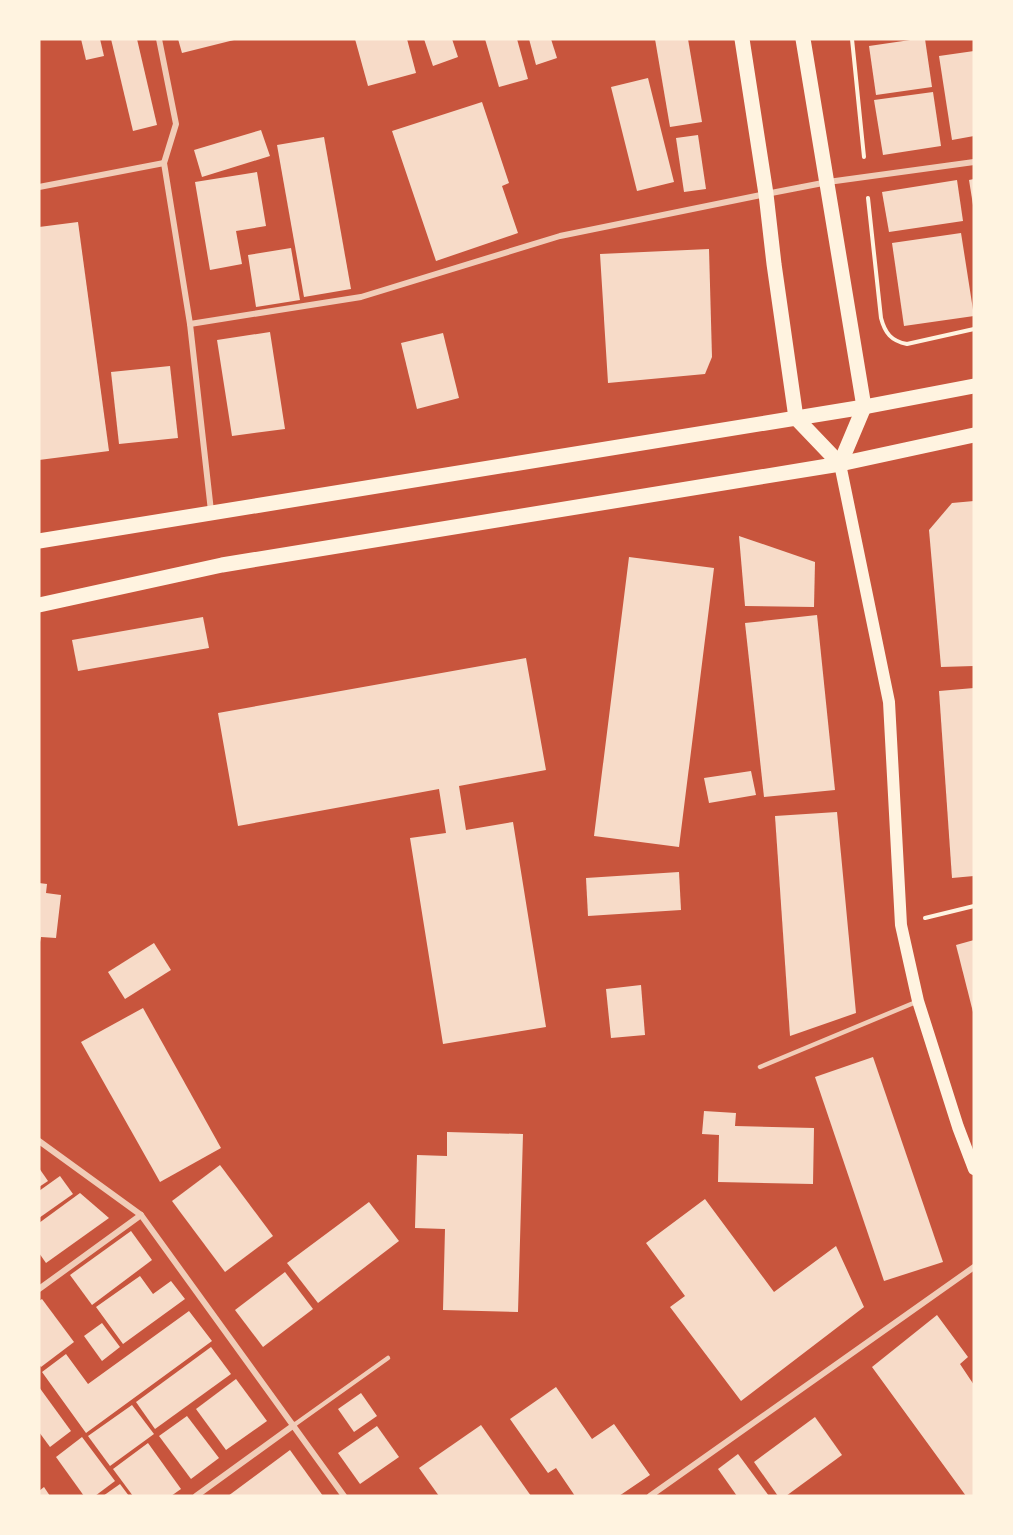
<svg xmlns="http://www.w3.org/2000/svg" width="1013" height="1535" viewBox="0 0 1013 1535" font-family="Commissioner,sans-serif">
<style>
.building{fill:#f7dbc8}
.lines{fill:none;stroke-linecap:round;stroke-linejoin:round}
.path{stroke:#fff3e0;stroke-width:4}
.service{stroke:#f1ccb7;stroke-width:4.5}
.minor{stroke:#f1ccb7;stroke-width:6}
.secondary{stroke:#fff3e0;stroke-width:12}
.primary{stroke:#fff3e0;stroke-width:15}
</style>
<rect width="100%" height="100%" fill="#c8553d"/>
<g class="building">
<polygon points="81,39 100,39 104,56 86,60"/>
<polygon points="111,39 137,39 157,125 133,131"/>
<polygon points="178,39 234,39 234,40 182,53"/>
<polygon points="355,39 407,39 416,73 368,86"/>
<polygon points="424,39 452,39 458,57 433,66"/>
<polygon points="485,39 517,39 528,79 499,87"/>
<polygon points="529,39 551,39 557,58 536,65"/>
<polygon points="655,39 688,39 702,122 670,127"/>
<polygon points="917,39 925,39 932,87 876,95 869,46"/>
<polygon points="974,51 974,136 952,140 939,56"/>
<polygon points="648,78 674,182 637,191 611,87"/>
<polygon points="933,92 941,146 883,155 874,100"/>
<polygon points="482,102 509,183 502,186 518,233 436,261 392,131"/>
<polygon points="261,130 270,156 202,177 194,150"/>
<polygon points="698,135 706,189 684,192 676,138"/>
<polygon points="324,137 351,289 304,297 277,145"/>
<polygon points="257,172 266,226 236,231 242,264 210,270 195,182"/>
<polygon points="974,179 974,205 973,205 969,180"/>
<polygon points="957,180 963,221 889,232 882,192"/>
<polygon points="78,222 109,451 39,460 39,227"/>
<polygon points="961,233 974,316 904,326 892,243"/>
<polygon points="291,248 300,300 256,307 248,255"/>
<polygon points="709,249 712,357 705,374 608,383 600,254"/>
<polygon points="270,332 285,429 232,436 217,340"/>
<polygon points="443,333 459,398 417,409 401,343"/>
<polygon points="170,366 178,438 119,444 111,372"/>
<polygon points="974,501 974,666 941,667 929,530 952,503"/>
<polygon points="739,536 815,562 814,607 745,606"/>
<polygon points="629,557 714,568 679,847 594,836"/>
<polygon points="817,615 835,790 764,797 745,623"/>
<polygon points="203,617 209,648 78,671 72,640"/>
<polygon points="526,658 546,770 459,786 466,830 513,822 546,1027 443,1044 410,838 446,833 439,789 238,826 218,713"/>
<polygon points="974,688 974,876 952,878 939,691"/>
<polygon points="751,771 756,795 709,803 704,778"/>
<polygon points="837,812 856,1013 790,1036 775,816"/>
<polygon points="679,872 681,910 588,916 586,878"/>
<polygon points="39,883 47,884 46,893 61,895 56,938 41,937 40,942"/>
<polygon points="974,940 974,1016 956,945"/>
<polygon points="154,943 171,970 125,999 108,972"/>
<polygon points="641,985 645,1035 611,1038 606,989"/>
<polygon points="143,1008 221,1148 160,1182 81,1042"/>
<polygon points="873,1057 943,1262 884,1281 815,1077"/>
<polygon points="704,1111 736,1113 735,1126 814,1128 813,1184 718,1182 719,1135 702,1134"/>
<polygon points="447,1132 523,1134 518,1312 443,1310 445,1229 415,1228 417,1155 447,1156"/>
<polygon points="220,1165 273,1236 225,1272 172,1201"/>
<polygon points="39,1168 48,1181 39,1187"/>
<polygon points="60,1176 73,1194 39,1218 39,1191"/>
<polygon points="80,1193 109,1218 46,1263 39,1253 39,1223"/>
<polygon points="705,1199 774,1292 836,1246 864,1307 741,1401 670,1307 685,1296 646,1243"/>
<polygon points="369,1202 399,1241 318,1303 287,1263"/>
<polygon points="131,1231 152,1260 92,1305 70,1275"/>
<polygon points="285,1272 313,1309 263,1347 235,1310"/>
<polygon points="140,1276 153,1294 171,1281 185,1299 123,1344 96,1307"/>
<polygon points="42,1299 74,1342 41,1367 39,1364 39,1301"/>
<polygon points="189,1311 212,1341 86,1433 42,1372 66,1354 88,1384"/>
<polygon points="937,1315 968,1357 960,1364 974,1385 974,1496 966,1496 872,1367"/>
<polygon points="102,1323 120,1347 102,1361 84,1336"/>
<polygon points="211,1347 231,1374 155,1429 136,1402"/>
<polygon points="236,1379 267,1421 226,1450 196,1409"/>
<polygon points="39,1387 71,1431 50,1447 39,1432"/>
<polygon points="556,1387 592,1439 614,1424 650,1475 619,1496 575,1496 556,1468 548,1473 510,1419"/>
<polygon points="361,1393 377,1416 354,1432 338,1409"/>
<polygon points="132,1405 154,1434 110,1466 88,1436"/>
<polygon points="187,1416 219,1458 191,1479 159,1436"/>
<polygon points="815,1417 842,1455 786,1496 778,1496 754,1462"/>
<polygon points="481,1425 531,1496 439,1496 419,1468"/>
<polygon points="377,1426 399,1457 360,1484 338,1453"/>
<polygon points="82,1437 115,1481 95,1496 84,1496 56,1457"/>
<polygon points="148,1443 181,1489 171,1496 133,1496 113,1469"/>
<polygon points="290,1450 323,1496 228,1496"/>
<polygon points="738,1454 769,1496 737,1496 718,1469"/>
<polygon points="120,1484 129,1496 103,1496"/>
<polygon points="44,1487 50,1496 39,1496 39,1491"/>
</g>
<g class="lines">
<g class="path">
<polyline points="852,39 864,157"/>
<path d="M868 198 881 318C885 333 891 341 907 344L974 329"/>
<polyline points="925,918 974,906"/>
</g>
<g class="service">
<polyline points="760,1067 916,1002"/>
<polyline points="294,1425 388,1358"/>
</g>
<g class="minor">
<polyline points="159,39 176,124 164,163 190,324 211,511"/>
<polyline points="39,187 164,163"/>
<polyline points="190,324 361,297 560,236 766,194 828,182 974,162"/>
<polyline points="39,1141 141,1215 344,1496"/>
<polyline points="39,1289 141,1215"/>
<polyline points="196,1496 294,1425"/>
<polyline points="650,1496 974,1267"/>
</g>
<polyline class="secondary" points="840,464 889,702 901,925 918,1001 958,1127 974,1169"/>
<g class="primary">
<polyline points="742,39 766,194 774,264 796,418 840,464"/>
<polyline points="803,39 864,407 840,464"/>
<polyline points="39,541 864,407 974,386"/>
<polyline points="39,605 222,565 840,464 974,435"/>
</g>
</g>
<rect width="1013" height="1535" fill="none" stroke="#fff3e0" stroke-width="81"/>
</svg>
